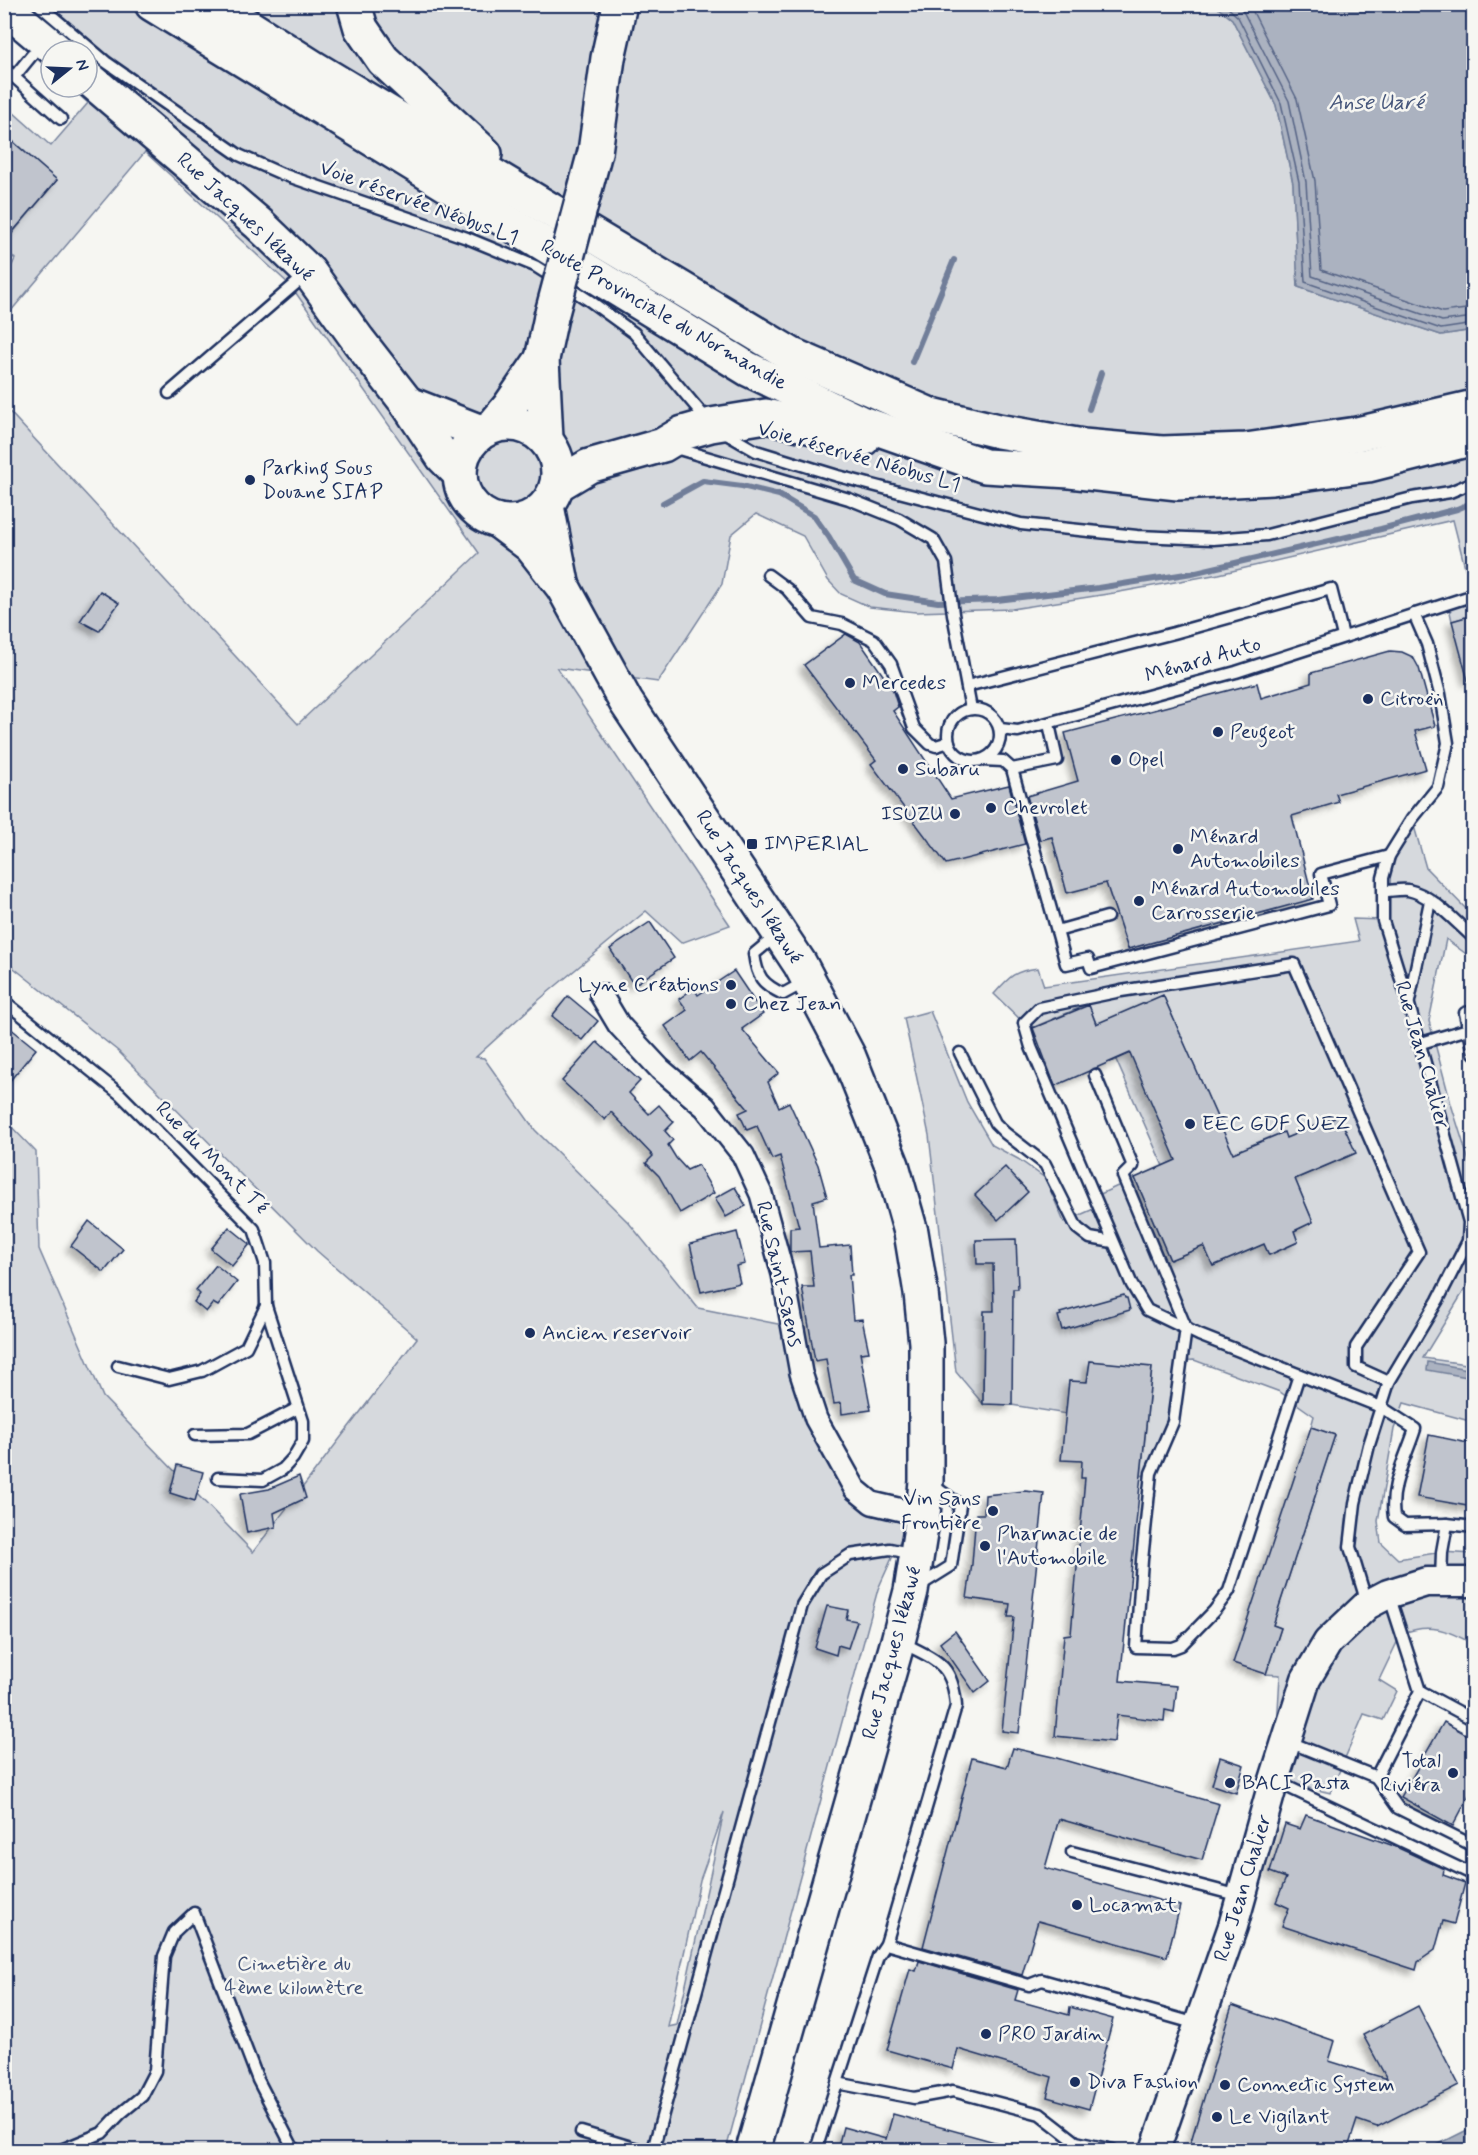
<svg xmlns="http://www.w3.org/2000/svg" width="1478" height="2155" viewBox="0 0 1478 2155" font-family="Mynerve,sans-serif">
<style>
.green{fill:#d6d9dd;stroke:#78849e;stroke-width:1.5;fill-rule:evenodd}
.water{fill:#abb2c0;stroke:#717e99;stroke-width:1.5}
.lines{fill:none;stroke-linecap:round;stroke-linejoin:round}
.shore{stroke:#556385;stroke-width:1.5}
.stream{stroke:#717e99;stroke-width:6}
.building{fill:#c0c4cd;stroke:#1b2f5e;stroke-width:1.5;filter:url(#shadow)}
.lane-casing{stroke:#1b2f5e;stroke-width:15}
.street-casing{stroke:#1b2f5e;stroke-width:26}
.secondary-casing{stroke:#1b2f5e;stroke-width:33}
.primary-casing{stroke:#1b2f5e;stroke-width:38}
.highway-casing{stroke:#1b2f5e;stroke-width:38}
.lane{stroke:#f6f6f2;stroke-width:10}
.street{stroke:#f6f6f2;stroke-width:21}
.secondary{stroke:#f6f6f2;stroke-width:28}
.primary{stroke:#f6f6f2;stroke-width:33}
.highway{stroke:#f6f6f2;stroke-width:33}
.highway-bridge-casing{stroke:#1b2f5e;stroke-width:38;stroke-linecap:butt}
.highway-bridge{stroke:#f6f6f2;stroke-width:33}
.poi-dot{fill:#1b2f5e;stroke:#f6f6f2;stroke-width:2}
.labels{text-anchor:middle;dominant-baseline:central;stroke-width:5;stroke-linejoin:round;paint-order:stroke}
.street-label{font-size:21px;fill:#1b2f5e;stroke:#f6f6f2}
.poi-label{font-size:21px;fill:#1b2f5e;stroke:#f6f6f2;text-anchor:start}
.park-label{font-size:21px;fill:#405177;stroke:#f6f6f2}
.water-label{font-size:22px;font-style:italic;fill:#46567b;stroke:#f6f6f2}
</style>
<defs>
<filter id="shadow"><feDropShadow dx="-5" dy="5" stdDeviation="3" flood-color="#0004"/></filter>
</defs>
<rect width="100%" height="100%" fill="#f6f6f2"/>
<filter id="ink" filterUnits="userSpaceOnUse"><feTurbulence type="fractalNoise" baseFrequency=".0167" numOctaves="2"/><feDisplacementMap in="SourceGraphic" scale="12" xChannelSelector="R" yChannelSelector="G"/><feConvolveMatrix kernelMatrix="1 2 1 2 8 2 1 2 1" color-interpolation-filters="sRGB"/></filter>
<g filter="url(#ink)">
<g class="green">
<path d="M1214 4 1232 19 1276 105 1293 183 1298 287 1441 335 1473 330V615L1452 621 1448 603 1472 595 1453 520 1219 574 1114 593 1012 609 916 612 870 607 841 594 828 580 803 536 756 514 731 535 722 584 658 682 557 668 730 925 681 943 646 911 540 999 476 1057 484 1058 535 1130 629 1223 698 1308 793 1327 801 1373 872 1503 907 1525 878 1589 726 2150H5V1120L36 1152 39 1249 103 1397 253 1552 417 1338 317 1251 118 1051 5 961V407L298 724 479 553 291 286 145 152 5 318V280L15 259 5 249V242L57 180 5 134V105L51 146 88 103 70 87H87V51H51V71L5 31V5ZM724 1812 677 2025 668 2027 700 1880Z"/>
<path d="M1412 819 1426 868 1473 916V959L1446 939 1429 1021 1451 1104 1473 1174V1276L1423 1358 1473 1365V1422L1404 1403 1394 1429 1378 1521 1381 1543 1398 1559 1442 1552 1473 1554V1644C1448 1630 1430 1622 1401 1634L1379 1680 1397 1691 1383 1720 1364 1714 1330 1793 1274 1780 1280 1675 1266 1674 1281 1628 1273 1625 1335 1435 1311 1427 1314 1416 1280 1392 1194 1360 1180 1361 1173 1422 1151 1473 1141 1476 1152 1368 1090 1361 1087 1382 1069 1381 1066 1414 1012 1405 984 1312 983 1404 956 1372 929 1135 904 1018 930 1011 967 1102 992 1145 1018 1159 1045 1178 1064 1222 1098 1207 1094 1197 1135 1178 1170 1260 1204 1246 1213 1266 1264 1244 1269 1255 1298 1242 1294 1231 1313 1222 1295 1179 1355 1153 1340 1116 1286 1138 1283 1132 1252 1145 1218 1180 1229 1145 1163 995 1177 1160 1163 1166 1116 1060 1112 1061 1088 1004 1030 1029 994 994C1010 976 1014 971 1038 968L1044 986 1359 941 1353 919 1383 920V878Z"/>
</g>
<g class="water">
<polygon points="1214,5 1473,5 1473,330 1441,335 1298,287 1293,183 1276,105 1232,19"/>
<polygon points="1428,1362 1473,1370 1473,1378 1427,1370"/>
<polygon points="1473,2127 1473,2150 1427,2150"/>
</g>
<g class="lines">
<g class="shore">
<polyline points="1224,4 1238,17 1281,103 1299,182 1305,282 1441,329 1474,324"/>
<polyline points="1236,4 1244,13 1289,101 1306,182 1312,276 1442,321 1474,317"/>
<polyline points="1249,4 1297,99 1315,181 1321,270 1443,312 1474,308"/>
</g>
<g class="stream">
<polyline points="912,362 954,260"/>
<polyline points="1089,409 1101,373"/>
<polyline points="663,503 703,481 742,486 779,495 814,516 829,537 854,580 885,594 938,602 997,600 1098,588 1192,573 1381,529 1457,509 1469,504"/>
</g>
</g>
<g class="building">
<polygon points="4,134 57,180 4,242"/>
<polygon points="100,591 119,603 99,631 80,621"/>
<polygon points="1473,615 1473,680 1468,681 1452,621"/>
<polygon points="846,634 860,642 892,688 898,707 893,711 951,799 1009,785 1025,844 946,864 871,764 876,760 804,665"/>
<polygon points="1390,651 1402,652 1413,657 1419,668 1435,726 1415,731 1426,769 1336,794 1339,802 1292,816 1313,899 1128,949 1106,883 1067,893 1052,837 1040,840 1027,796 1078,781 1065,733 1257,683 1261,698 1311,683 1311,673"/>
<polygon points="650,922 674,958 634,985 610,949"/>
<polygon points="734,971 763,1014 742,1029 779,1073 768,1082 779,1107 789,1102 818,1165 827,1197 813,1201 819,1248 850,1245 852,1275 849,1275 853,1320 862,1319 869,1352 860,1353 871,1410 842,1414 841,1403 834,1404 826,1359 815,1361 802,1287 814,1287 810,1251 790,1252 790,1228 799,1227 780,1156 772,1159 757,1126 747,1130 739,1113 748,1109 701,1052 690,1061 665,1026 687,1010 679,999 694,988 698,995"/>
<polygon points="1163,995 1233,1153 1284,1132 1286,1138 1339,1116 1356,1153 1295,1179 1313,1222 1294,1231 1298,1242 1269,1255 1264,1244 1213,1266 1204,1246 1170,1260 1135,1178 1176,1160 1130,1053 1055,1086 1033,1028 1089,1005 1096,1024"/>
<polygon points="568,996 598,1021 582,1040 552,1016"/>
<polygon points="4,1023 36,1049 4,1088"/>
<polygon points="597,1042 640,1081 629,1093 649,1114 659,1105 674,1122 665,1131 673,1140 668,1145 676,1158 687,1170 698,1165 714,1193 680,1213 659,1176 646,1163 653,1156 611,1112 605,1120 562,1081"/>
<polygon points="1005,1167 1028,1192 998,1220 975,1195"/>
<polygon points="735,1187 746,1206 726,1217 715,1198"/>
<polygon points="89,1221 123,1249 104,1272 71,1246"/>
<polygon points="229,1227 250,1244 232,1266 211,1249"/>
<polygon points="737,1232 745,1264 736,1266 740,1283 701,1292 690,1244"/>
<polygon points="1016,1239 1018,1289 1013,1289 1012,1405 983,1404 984,1311 994,1311 993,1264 977,1264 976,1240"/>
<polygon points="216,1265 237,1282 218,1306 213,1303 206,1312 194,1302 200,1294 196,1290"/>
<polygon points="1124,1295 1125,1298 1127,1298 1130,1310 1062,1330 1058,1316 1061,1315 1060,1313"/>
<polygon points="1090,1361 1152,1367 1120,1681 1177,1686 1174,1712 1165,1710 1164,1721 1117,1715 1114,1742 1055,1736 1064,1635 1071,1634 1085,1478 1081,1478 1082,1461 1061,1460 1069,1381 1087,1382"/>
<polygon points="1311,1427 1335,1435 1273,1625 1281,1628 1266,1674 1233,1663"/>
<polygon points="1429,1435 1473,1444 1473,1507 1417,1497"/>
<polygon points="177,1465 203,1472 195,1501 170,1493"/>
<polygon points="299,1476 306,1498 274,1513 276,1527 247,1533 240,1494 269,1489"/>
<polygon points="1025,1491 1044,1493 1019,1733 1002,1731 1014,1617 1008,1617 1010,1604 967,1598 972,1564 976,1514 984,1514 985,1495"/>
<polygon points="827,1606 848,1610 846,1619 857,1621 848,1648 838,1645 836,1655 815,1648"/>
<polygon points="955,1631 990,1681 975,1693 940,1643"/>
<polygon points="1444,1722 1473,1738 1473,1788 1453,1826 1401,1797"/>
<polygon points="1013,1748 1053,1757 1219,1804 1202,1860 1059,1819 1045,1868 1180,1906 1167,1957 1038,1921 1022,1975 923,1947 972,1758 1007,1767"/>
<polygon points="1220,1757 1244,1765 1236,1793 1212,1785"/>
<polygon points="1306,1815 1394,1846 1444,1869 1443,1875 1465,1883 1454,1924 1443,1921 1435,1950 1418,1962 1416,1970 1282,1926 1289,1908 1276,1902 1286,1878 1270,1872 1285,1824 1300,1829"/>
<polygon points="919,1961 1018,1990 1015,2000 1069,2015 1070,2007 1113,2019 1089,2109 1047,2097 1052,2077 958,2049 953,2069 887,2050 910,1969 916,1971"/>
<polygon points="1232,2005 1335,2041 1329,2061 1387,2079 1363,2035 1418,2006 1459,2085 1377,2127 1357,2120 1347,2151 1188,2151"/>
<polygon points="893,2114 1006,2145 1006,2151 837,2151 843,2127 886,2139"/>
</g>
<g class="lines">
<g class="lane-casing">
<g id="lane">
<polyline points="38,4 106,62 239,155 282,174 467,238 535,266 590,301 634,333 708,421"/>
<polyline points="4,68 14,77 32,55"/>
<polyline points="14,77 61,119"/>
<polyline points="169,393 307,274"/>
<polyline points="723,432 756,451 838,476 1021,524 1137,536 1213,539 1267,535 1412,498 1450,492 1474,482"/>
<polyline points="672,447 849,499 899,519 933,539 946,562 953,614 971,709"/>
<polyline points="768,575 787,589 812,618 842,624 874,640 891,664 914,728 930,744 936,746 949,742"/>
<polyline points="967,686 1174,633 1331,589 1343,636"/>
<circle cx="974" cy="735" r="26"/>
<polyline points="1049,724 1057,760 1012,769 1057,931 1107,917"/>
<polyline points="1000,729 1018,731 1236,672 1474,595"/>
<polyline points="982,760 1003,761 1012,769"/>
<path d="M1384 891C1391 891 1400 889 1408 890 1433 895 1455 922 1474 938"/>
<polyline points="1057,931 1066,964 1088,959 1091,968 1329,905 1321,874 1389,856"/>
<path d="M777 935 754 954C757 977 762 984 783 994L807 981"/>
<polyline points="4,1001 120,1094 254,1229 265,1263 266,1306 303,1421 303,1441 293,1458 283,1469 263,1480 218,1478"/>
<polyline points="1409,1001 1430,901"/>
<polyline points="1474,1011 1465,1013 1474,1053"/>
<polyline points="1418,1044 1468,1029"/>
<polyline points="960,1053 995,1123 1005,1133 1045,1164 1077,1228 1090,1238 1113,1242"/>
<polyline points="1095,1075 1133,1166 1123,1176 1186,1328 1173,1422 1151,1473 1142,1560 1136,1647 1173,1648 1181,1645 1214,1611 1229,1591 1299,1375"/>
<polyline points="118,1366 169,1379 202,1371 246,1347 266,1306"/>
<path d="M1389 1382 1356 1367V1347L1419 1252 1294 964 1121 991 1039 1008 1024 1023 1031 1047 1132 1285 1147 1310 1199 1335 1381 1407 1415 1429C1406 1458 1389 1486 1394 1517L1405 1525 1447 1524"/>
<polyline points="195,1435 248,1434 298,1408"/>
<polyline points="1441,1581 1442,1552 1447,1524 1474,1527"/>
<polyline points="919,1586 951,1566 960,1505 930,1483"/>
<polyline points="1367,1603 1350,1547 1355,1503 1369,1445 1389,1382 1438,1300 1468,1241 1469,1222 1409,1005 1383,921 1383,878 1389,856 1412,819 1438,787 1448,743 1440,694 1427,644 1414,614"/>
<polyline points="1420,1691 1474,1720"/>
<polyline points="1287,1741 1376,1777 1420,1691 1389,1595"/>
<polyline points="1376,1777 1398,1808 1474,1846"/>
<polyline points="1275,1781 1474,1875"/>
<polyline points="1072,1852 1240,1896"/>
<polyline points="886,1944 1029,1985 1042,1980 1197,2024"/>
<path d="M837 2083 878 1956 886 1944 956 1706C953 1663 936 1660 901 1642"/>
<polyline points="581,2132 641,2150"/>
<polyline points="61,2150 102,2133 120,2114 142,2096 155,2071 164,1956 174,1932 194,1913 258,2080 294,2150"/>
<polyline points="653,2150 802,1605 821,1574 850,1555 890,1549 914,1554"/>
<polyline points="816,2150 837,2083 914,2098 953,2091 1040,2114 1076,2142 1113,2150"/>
</g>
</g>
<g class="street-casing">
<polyline id="street" points="601,995 619,1025 660,1069 705,1107 743,1155 761,1194 783,1274 801,1373 816,1419 855,1489 872,1503 923,1515"/>
</g>
<g class="secondary-casing">
<polyline id="secondary" points="1155,2150 1233,1926 1274,1780 1306,1679 1328,1642 1367,1605 1388,1594 1426,1582 1474,1582"/>
</g>
<g class="primary-casing">
<g id="primary">
<polyline points="4,7 57,51"/>
<polyline points="87,77 259,224 309,272 358,340 407,403 443,457 460,474"/>
<polyline points="407,403 481,432"/>
<circle cx="509" cy="473" r="49"/>
<polyline points="547,506 562,583"/>
<polyline points="498,521 531,546 563,587 626,702 800,964 849,1057 892,1165 911,1232 921,1293 926,1343 926,1481 923,1515 911,1591 898,1641 753,2150"/>
</g>
</g>
<g class="highway-casing">
<g id="highway">
<polyline points="152,4 748,369 859,422 985,466 1070,471 1178,483 1272,478 1368,465 1474,438"/>
<polyline points="213,4 314,68 792,355 928,414 998,431 1083,446 1162,453 1246,450 1357,434 1474,407"/>
<polyline points="354,4 361,28 383,60 485,154"/>
<polyline points="595,152 608,58 620,4"/>
<polyline points="494,425 509,407 542,359"/>
<polyline points="546,439 542,359 551,317"/>
<polyline points="557,485 589,466 663,445 683,433 711,425 766,416 863,439"/>
</g>
</g>
<use href="#lane" class="lane"/>
<use href="#street" class="street"/>
<use href="#secondary" class="secondary"/>
<use href="#primary" class="primary"/>
<use href="#highway" class="highway"/>
<g class="highway-bridge-casing">
<polyline id="highway-bridge" points="551,317 595,152"/>
</g>
<use href="#highway-bridge" class="highway-bridge"/>
</g>
</g>
<g class="poi-dot">
<circle cx="250" cy="480" r="6"/>
<circle cx="850" cy="683" r="6"/>
<circle cx="1368" cy="699" r="6"/>
<circle cx="1218" cy="732" r="6"/>
<circle cx="1116" cy="760" r="6"/>
<circle cx="903" cy="769" r="6"/>
<circle cx="991" cy="808" r="6"/>
<circle cx="955" cy="814" r="6"/>
<rect x="746" y="838" width="12" height="12" rx="3"/>
<circle cx="1178" cy="849" r="6"/>
<circle cx="1139" cy="901" r="6"/>
<circle cx="731" cy="985" r="6"/>
<circle cx="731" cy="1004" r="6"/>
<circle cx="1190" cy="1124" r="6"/>
<circle cx="530" cy="1333" r="6"/>
<circle cx="993" cy="1511" r="6"/>
<circle cx="985" cy="1546" r="6"/>
<circle cx="1453" cy="1773" r="6"/>
<circle cx="1230" cy="1783" r="6"/>
<circle cx="1077" cy="1905" r="6"/>
<circle cx="986" cy="2034" r="6"/>
<circle cx="1075" cy="2082" r="6"/>
<circle cx="1225" cy="2085" r="6"/>
<circle cx="1217" cy="2117" r="6"/>
</g>
<g class="labels">
<g class="street-label">
<text transform="translate(419 203) rotate(20)">Voie réservée Néobus L1</text>
<text transform="translate(245 217) rotate(43)">Rue Jacques Iékawé</text>
<text transform="translate(664 315) rotate(30)">Route Provinciale du Normandie</text>
<text transform="translate(859 457) rotate(16)">Voie réservée Néobus L1</text>
<text transform="translate(1203 660) rotate(-16)">Ménard Auto</text>
<text transform="translate(749 887) rotate(57)">Rue Jacques Iékawé</text>
<text transform="translate(1422 1055) rotate(74)">Rue Jean Chalier</text>
<text transform="translate(212 1158) rotate(45)">Rue du Mont Té</text>
<text transform="translate(779 1274) rotate(77)">Rue Saint-Saens</text>
<text transform="translate(892 1653) rotate(-75)">Rue Jacques Iékawé</text>
<text transform="translate(1243 1888) rotate(-73)">Rue Jean Chalier</text>
</g>
<g class="poi-label">
<text x="262" y="468">Parking Sous<tspan x="262" dy="24">Douane SIAP</tspan></text>
<text x="862" y="683">Mercedes</text>
<text x="1380" y="699">Citroën</text>
<text x="1230" y="732">Peugeot</text>
<text x="1128" y="760">Opel</text>
<text x="915" y="769">Subaru</text>
<text x="1003" y="808">Chevrolet</text>
<text x="943" y="814" text-anchor="end">ISUZU</text>
<text x="1190" y="837">Ménard<tspan x="1190" dy="24">Automobiles</tspan></text>
<text x="764" y="844">IMPERIAL</text>
<text x="1151" y="889">Ménard Automobiles<tspan x="1151" dy="24">Carrosserie</tspan></text>
<text x="719" y="985" text-anchor="end">Lyne Créations</text>
<text x="743" y="1004">Chez Jean</text>
<text x="1202" y="1124">EEC GDF SUEZ</text>
<text x="542" y="1333">Ancien reservoir</text>
<text x="981" y="1499" text-anchor="end">Vin Sans<tspan x="981" dy="24">Frontière</tspan></text>
<text x="997" y="1534">Pharmacie de<tspan x="997" dy="24">l'Automobile</tspan></text>
<text x="1441" y="1761" text-anchor="end">Total<tspan x="1441" dy="24">Riviéra</tspan></text>
<text x="1242" y="1783">BACI Pasta</text>
<text x="1089" y="1905">Locamat</text>
<text x="998" y="2034">PRO Jardin</text>
<text x="1087" y="2082">Diva Fashion</text>
<text x="1237" y="2085">Connectic System</text>
<text x="1229" y="2117">Le Vigilant</text>
</g>
<g class="park-label">
<text x="294" y="1964">Cimetière du<tspan x="294" dy="24">4ème kilomètre</tspan></text>
</g>
<g class="water-label">
<text x="1376" y="103">Anse Uaré</text>
</g>
</g>
<rect width="1478" height="2155" fill="none" stroke="#f6f6f2" stroke-width="24"/>
<rect x="12" y="12" width="1454" height="2131" fill="none" stroke="#1b2f5e" stroke-width="2" filter="url(#ink)"/>
<g transform="translate(69 69) rotate(72)"><circle r="28" fill="#f6f6f2" stroke="#9ea6b7" stroke-width="1.5"/>
<path d="M0-4.5L10 22L0 15L-10 22Z" fill="#1b2f5e"/>
<text y="-9" font-size="16" font-weight="bold" text-anchor="middle" fill="#1b2f5e">N</text>
</g>
</svg>
